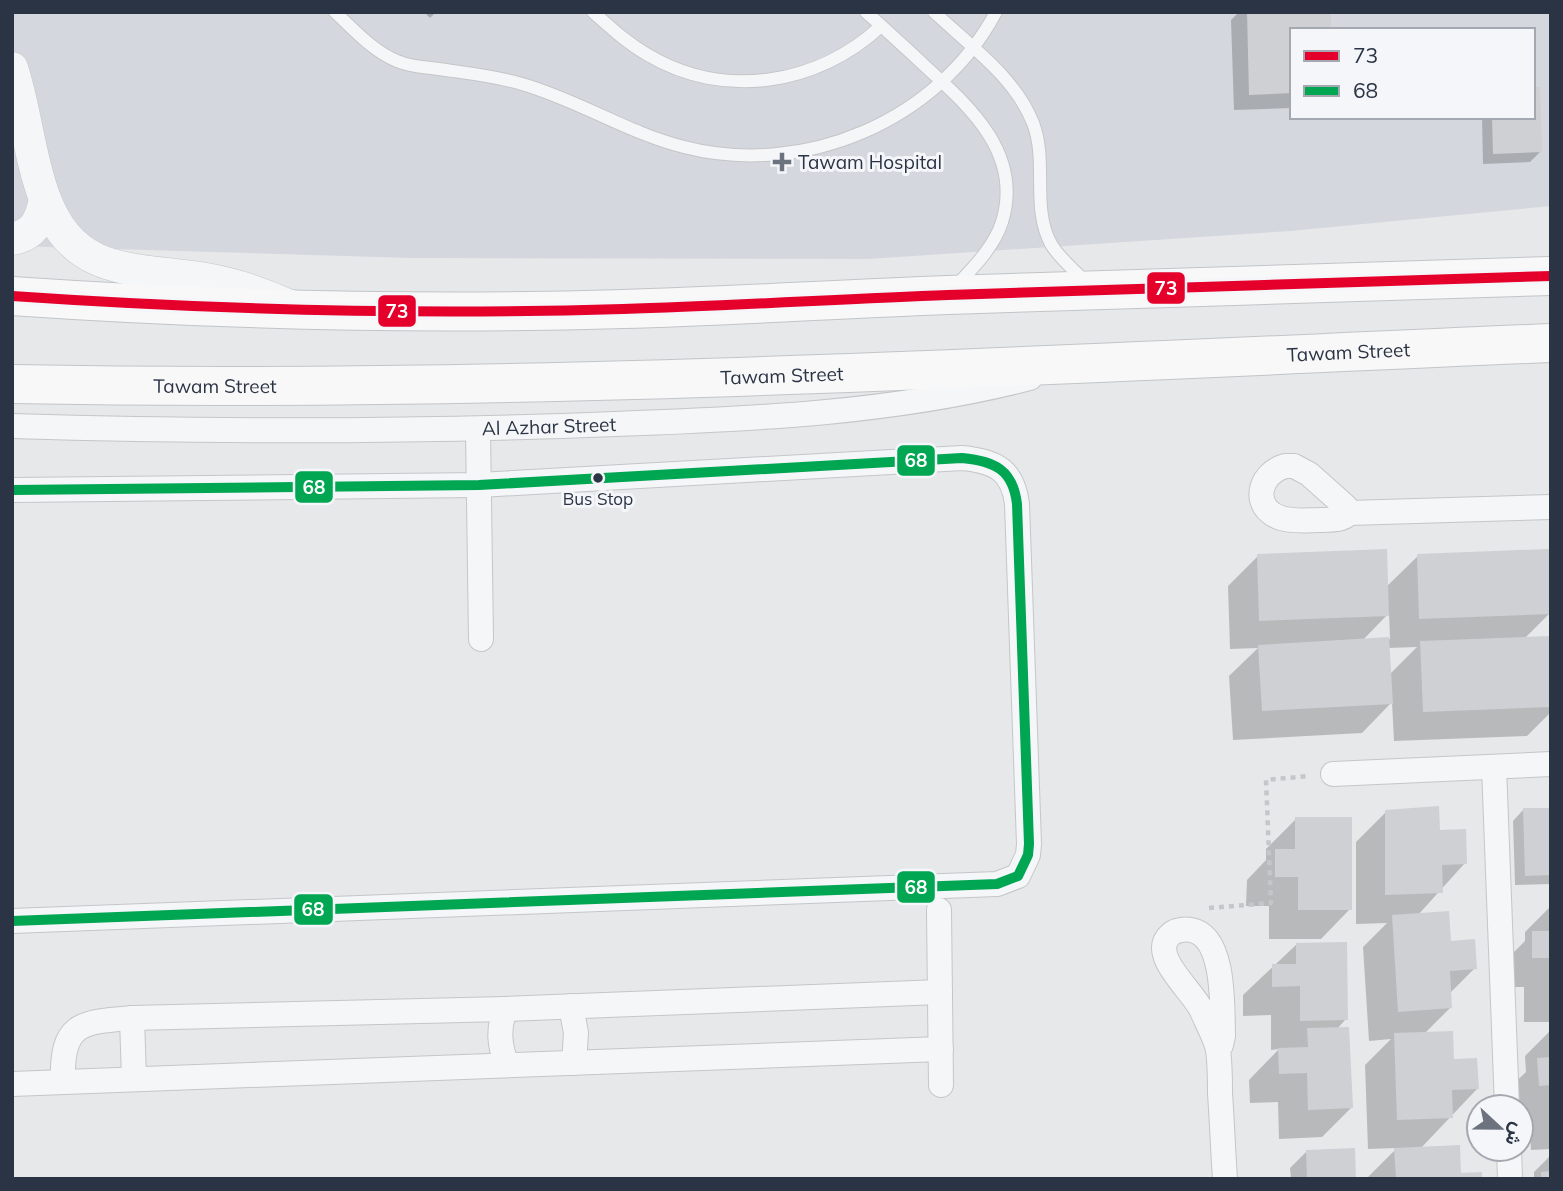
<svg xmlns="http://www.w3.org/2000/svg" width="1563" height="1191" viewBox="0 0 1563 1191" font-family="Mulish,Vazirmatn,sans-serif">
<style>
.built{fill:#d4d7dd;fill-rule:evenodd}
.shadow{fill:#0003;fill-rule:evenodd}
.building{fill:#ced0d3}
.lines{fill:none;stroke-linecap:round;stroke-linejoin:round}
.service-casing{stroke:#c4c6c8;stroke-width:14}
.minor-casing{stroke:#c4c6c8;stroke-width:26}
.tertiary-casing{stroke:#c4c6c8;stroke-width:33}
.primary-casing{stroke:#c2c5c8;stroke-width:40}
.path{stroke:#c5c6ca;stroke-width:4.5;stroke-dasharray:5 5;stroke-linecap:butt}
.service{stroke:#f5f6f7;stroke-width:12}
.minor{stroke:#f5f6f7;stroke-width:24}
.tertiary{stroke:#f5f6f7;stroke-width:32}
.primary{stroke:#f8f8f8;stroke-width:38}
.bus-1-casing{stroke:#f4f6f9;stroke-width:16}
.bus-2-casing{stroke:#f4f6f9;stroke-width:16}
.bus-1{stroke:#e4002b;stroke-width:10}
.bus-2{stroke:#00a651;stroke-width:10}
.poi-dot{fill:#6c737f;stroke:#f4f6f9;stroke-width:2.5}
.bus-dot{fill:#2b3445;stroke:#f4f6f9;stroke-width:2.5}
.labels{text-anchor:middle;dominant-baseline:central;stroke-width:6;stroke-linejoin:round;paint-order:stroke}
.bus-label{font-size:17px;fill:#2b3445;stroke:#f4f6f9}
.poi-label{font-size:19px;fill:#2b3445;stroke:#f4f6f9;text-anchor:start}
.street-label{font-size:19px;fill:#2b3445;stroke:#f4f6f9}
.line-badge{stroke:#f4f6f9;stroke-width:2.5}
.badge-label{font-size:19px;text-anchor:middle;font-weight:bold;fill:#fff}
</style>
<rect width="100%" height="100%" fill="#e6e8ea"/>
<path class="built" d="M12 12H1551V206L1290 231 868 259 412 258 12 246ZM1292 30H1533V117H1292Z"/>
<g class="shadow">
<polygon points="424,12 436,12 430,18"/>
<polygon points="1239,12 1329,12 1292,30 1292,108 1234,110 1231,20"/>
<polygon points="1482,117 1533,117 1541,151 1530,162 1483,164"/>
<path d="M1258 556 1386 587 1418 556 1549 614 1524 639 1551 637V712L1527 736 1394 741 1392 702 1362 733 1233 740 1229 676 1258 648 1230 649 1228 586ZM1389 613 1390 639 1362 641ZM1417 647 1390 674 1388 648Z"/>
<polygon points="1551,809 1551,884 1515,885 1513,821 1523,810"/>
<polygon points="1386,812 1438,832 1465,863 1418,915 1475,968 1450,993 1451,1007 1424,1034 1477,1089 1420,1149 1459,1175 1481,1179 1366,1179 1397,1148 1368,1149 1365,1065 1391,1039 1369,1041 1363,947 1387,923 1356,924 1356,842"/>
<polygon points="1296,819 1350,909 1321,939 1269,939 1269,906 1246,906 1247,880 1266,860 1266,849"/>
<polygon points="1551,906 1551,1022 1524,1022 1524,987 1503,987 1503,963 1525,941 1525,932"/>
<polygon points="1297,944 1346,1019 1337,1029 1351,1108 1322,1137 1279,1139 1278,1102 1250,1103 1249,1080 1279,1049 1271,1050 1271,1015 1243,1016 1243,995"/>
<polygon points="1551,1030 1551,1149 1531,1150 1529,1114 1521,1114 1521,1107 1509,1107 1508,1089 1526,1072 1525,1056"/>
<polygon points="1306,1152 1354,1179 1291,1179 1290,1168"/>
<polygon points="1551,1155 1551,1179 1534,1179 1534,1172"/>
</g>
<g class="building">
<polygon points="1247,12 1331,12 1331,30 1292,30 1292,93 1249,95"/>
<polygon points="1533,87 1540,87 1542,152 1493,154 1492,117 1533,117"/>
<polygon points="1387,549 1389,616 1259,621 1257,554"/>
<polygon points="1549,549 1551,614 1419,619 1417,554"/>
<polygon points="1551,636 1551,707 1423,712 1420,641"/>
<polygon points="1389,637 1393,704 1262,711 1258,645"/>
<polygon points="1439,806 1440,830 1466,829 1467,864 1442,865 1443,893 1385,895 1385,810"/>
<polygon points="1523,808 1551,808 1551,875 1525,876"/>
<polygon points="1295,817 1352,817 1352,910 1298,910 1298,877 1275,877 1275,849 1295,849"/>
<polygon points="1449,911 1451,941 1475,939 1477,969 1450,971 1452,1008 1398,1012 1392,915"/>
<rect x="1532" y="931" width="19" height="27"/>
<polygon points="1347,942 1348,1020 1300,1021 1300,986 1272,987 1272,964 1296,964 1296,943"/>
<polygon points="1349,1027 1353,1108 1308,1110 1307,1073 1279,1074 1278,1048 1308,1047 1307,1028"/>
<polygon points="1453,1031 1454,1059 1477,1058 1479,1089 1452,1090 1453,1118 1397,1120 1394,1033"/>
<polygon points="1551,1057 1551,1085 1539,1086 1537,1058"/>
<polygon points="1460,1145 1461,1173 1482,1172 1482,1179 1396,1179 1394,1148"/>
<polygon points="1355,1148 1356,1179 1307,1179 1306,1150"/>
<polygon points="1551,1171 1551,1179 1541,1179 1541,1172"/>
</g>
<g class="lines">
<g class="service-casing">
<g id="service">
<path d="M335 12C354 30 373 51 397 61 411 67 424 67 439 69 466 73 496 76 522 84 578 100 628 133 684 147 804 178 938 121 996 12"/>
<path d="M593 12C611 28 627 43 648 55 724 100 818 85 881 26"/>
<path d="M866 12C886 30 906 48 926 67 970 107 1023 154 1002 222 994 247 973 268 955 287"/>
<path d="M934 12C969 45 1015 77 1033 123 1048 161 1031 208 1051 244 1059 258 1075 271 1087 283"/>
</g>
</g>
<g class="minor-casing">
<g id="minor">
<path id="s1" d="M12 426C213 432 414 432 615 424 755 419 894 413 1030 378"/>
<polyline points="478,430 481,639"/>
<path d="M1285 466H1294L1309 474 1346 507 1347 515C1339 521 1330 519 1320 520 1308 520 1293 522 1281 518 1251 508 1258 474 1285 466Z"/>
<path d="M12 490 479 485 962 458C995 461 1013 470 1017 504L1029 844 1028 855 1018 876 997 884 12 921"/>
<polyline points="1348,513 1551,507"/>
<polyline points="1494,767 1507,1107"/>
<polyline points="1333,774 1551,764"/>
<polyline points="939,910 941,1085"/>
<polyline points="571,1006 576,1033 574,1063"/>
<path d="M505 1009C498 1030 499 1045 507 1065"/>
<polyline points="132,1018 134,1079"/>
<path d="M1218 1046 1221 1045 1223 1036C1222 1010 1226 936 1191 930 1185 929 1176 930 1171 934 1147 955 1193 990 1202 1011 1207 1023 1216 1039 1218 1050 1220 1064 1220 1079 1220 1093 1222 1122 1223 1150 1225 1179"/>
<path d="M63 1082C61 1023 80 1022 132 1018L505 1009 940 992"/>
<polyline points="12,1084 941,1049"/>
<polyline points="1509,1149 1510,1179"/>
</g>
</g>
<g class="tertiary-casing">
<g id="tertiary">
<path d="M12 68C26 111 29 157 45 199 75 279 137 267 206 279 235 284 261 293 288 305"/>
<path d="M12 239C35 235 41 219 45 199"/>
</g>
</g>
<g class="primary-casing">
<g id="primary">
<path d="M12 296C215 310 419 315 623 309 731 306 839 299 948 295 1149 287 1350 284 1551 276"/>
<path id="s2" d="M12 384C525 394 1038 365 1551 343"/>
</g>
</g>
<polyline class="path" points="1209,908 1271,903 1266,780 1308,776"/>
<use href="#service" class="service"/>
<use href="#minor" class="minor"/>
<use href="#tertiary" class="tertiary"/>
<use href="#primary" class="primary"/>
<g class="bus-1-casing">
<path id="bus-1" d="M12 296C215 310 419 315 623 309 731 306 839 299 948 295 1149 287 1350 284 1551 276"/>
</g>
<g class="bus-2-casing">
<path id="bus-2" d="M12 490 479 485 962 458C995 461 1013 470 1017 504L1029 844 1028 855 1018 876 997 884 12 921"/>
</g>
<use href="#bus-1" class="bus-1"/>
<use href="#bus-2" class="bus-2"/>
</g>
<path class="poi-dot" d="M778.5 151.5h7v7h7v7h-7v7h-7v-7h-7v-7h7z"/>
<circle class="bus-dot" cx="598" cy="478" r="6"/>
<g class="labels">
<g class="bus-label">
<text x="598" y="498">Bus Stop</text>
</g>
<g class="poi-label">
<text x="798" y="162">Tawam Hospital</text>
</g>
<g class="street-label">
<text stroke="none"><textPath href="#s2" startOffset="1337">Tawam Street</textPath></text>
<text stroke="none"><textPath href="#s2" startOffset="770">Tawam Street</textPath></text>
<text stroke="none"><textPath href="#s2" startOffset="203">Tawam Street</textPath></text>
<text stroke="none"><textPath href="#s1" startOffset="537">Al Azhar Street</textPath></text>
</g>
</g>
<g class="line-badge">
<rect x="1146" y="271" width="40" height="34" rx="7" fill="#e4002b"/>
<rect x="377" y="294" width="40" height="34" rx="7" fill="#e4002b"/>
<rect x="896" y="444" width="40" height="33" rx="7" fill="#00a651"/>
<rect x="294" y="470" width="40" height="34" rx="7" fill="#00a651"/>
<rect x="896" y="870" width="40" height="34" rx="7" fill="#00a651"/>
<rect x="293" y="893" width="41" height="33" rx="7" fill="#00a651"/>
</g>
<g class="badge-label">
<text x="1166" y="295">73</text>
<text x="397" y="318">73</text>
<text x="916" y="467">68</text>
<text x="314" y="494">68</text>
<text x="916" y="894">68</text>
<text x="313" y="916">68</text>
</g>
<rect width="1563" height="1191" fill="none" stroke="#2b3445" stroke-width="28"/>
<rect x="1290" y="28" width="245" height="91" fill="#f4f6f9" stroke="#a4a8b1" stroke-width="2"/>
<rect x="1304" y="51" width="35" height="10" fill="#e4002b" stroke="#a4a8b1" stroke-width="2"/>
<text x="1353" y="63" font-size="21" fill="#2b3445">73</text>
<rect x="1304" y="86" width="35" height="10" fill="#00a651" stroke="#a4a8b1" stroke-width="2"/>
<text x="1353" y="98" font-size="21" fill="#2b3445">68</text>
<g transform="translate(1500 1128) rotate(112)"><circle r="33" fill="#f4f6f9" stroke="#a4a8b1" stroke-width="2"/>
<path d="M0-5L12 26L0 18L-12 26Z" fill="#6c737f"/>
<text y="-10" font-size="19" font-weight="bold" text-anchor="middle" fill="#2b3445">ش</text>
</g>
</svg>
